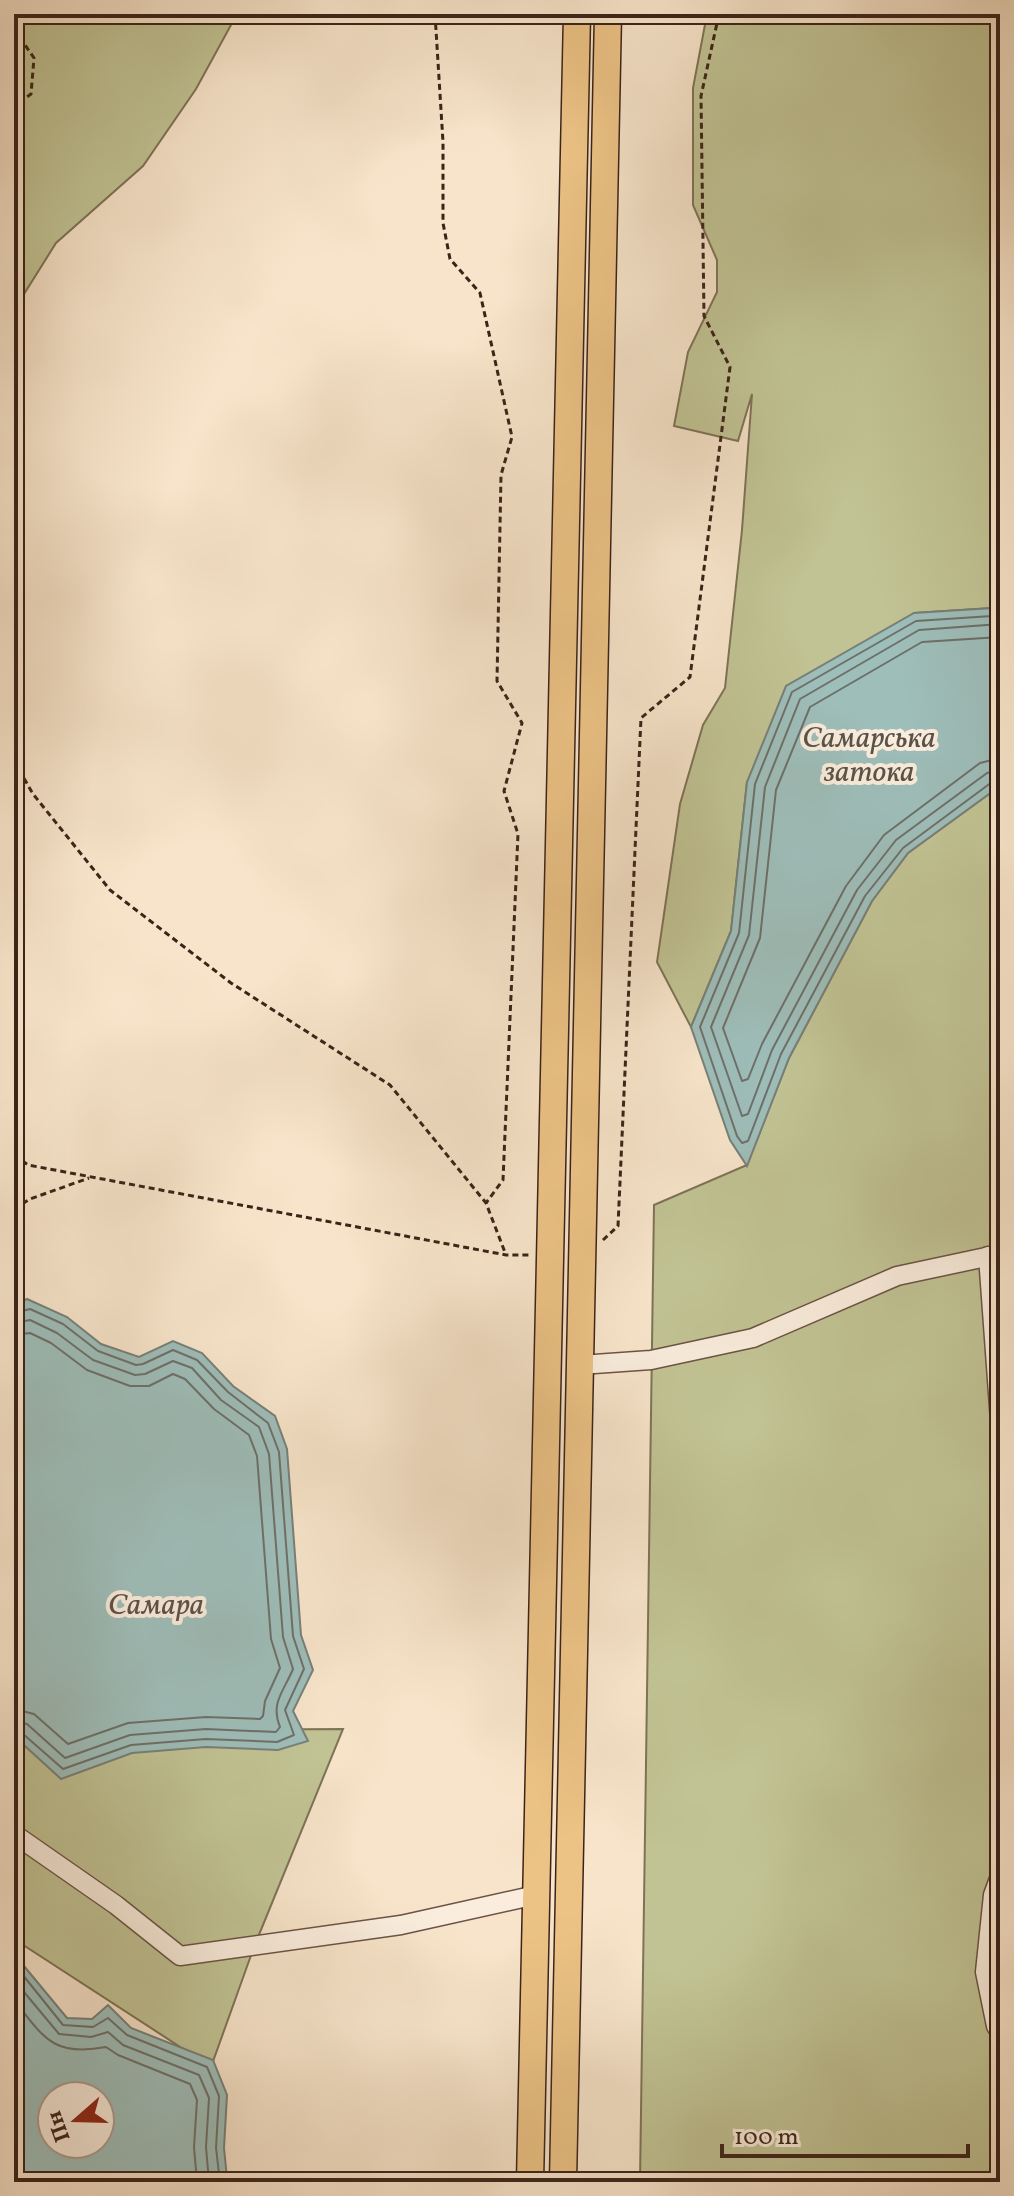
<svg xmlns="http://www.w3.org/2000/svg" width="1014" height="2196" viewBox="0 0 1014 2196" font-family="Vollkorn,serif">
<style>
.green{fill:#c1c394;stroke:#7e7356;stroke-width:2}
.water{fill:#9ebeba;stroke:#77807a;stroke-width:2;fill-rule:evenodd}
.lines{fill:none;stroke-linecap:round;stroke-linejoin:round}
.shore{stroke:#6d706a;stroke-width:2}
.minor-casing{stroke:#6b5345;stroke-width:21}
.highway-casing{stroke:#3c2319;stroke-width:29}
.path{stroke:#3c2319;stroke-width:3;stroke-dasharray:6 4;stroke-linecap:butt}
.minor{stroke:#faeddd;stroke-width:18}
.highway{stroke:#ecc285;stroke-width:26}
.labels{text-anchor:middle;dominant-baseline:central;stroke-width:8;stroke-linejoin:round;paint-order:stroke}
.water-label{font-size:30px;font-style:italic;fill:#595249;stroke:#faeddd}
</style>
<rect width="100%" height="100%" fill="#f7e4ca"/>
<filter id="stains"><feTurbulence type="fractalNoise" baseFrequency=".0025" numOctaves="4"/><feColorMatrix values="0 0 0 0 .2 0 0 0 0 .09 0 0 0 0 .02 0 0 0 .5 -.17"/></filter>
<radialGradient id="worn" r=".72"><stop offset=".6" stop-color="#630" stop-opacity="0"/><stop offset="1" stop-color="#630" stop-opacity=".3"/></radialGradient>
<g class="green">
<polygon points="14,14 237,14 196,89 143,166 56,243 14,310"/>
<polygon points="707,14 1000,14 1000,536 991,555 993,608 914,613 747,782 731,931 691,1027 657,962 680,804 703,725 725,688 742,530 752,394 738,441 674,426 688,352 717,292 717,260 693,205 693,88"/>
<polygon points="1000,786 1000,2182 640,2182 654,1205 747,1165 789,1058 872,901 908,853"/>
<polygon points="14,1708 56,1731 343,1729 254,1947 211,2067 14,1939"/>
</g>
<g class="water">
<polygon points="1000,536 1000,786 908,853 872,901 789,1058 747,1166 730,1140 691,1027 731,931 747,782 786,686 914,613 992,608 991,555"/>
<polygon points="27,1299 67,1317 101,1344 139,1357 173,1341 202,1353 233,1386 275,1416 287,1449 301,1635 313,1670 293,1711 308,1741 278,1750 206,1747 132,1753 61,1779 14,1736 14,1307"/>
<path d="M14 1954 67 2018 92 2019 108 2005 131 2028 213 2060 227 2095 224 2148 227 2178 245 2182H14ZM52 2096H100V2144H52Z"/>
</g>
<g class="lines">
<g class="shore">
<polyline points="1000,610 992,616 916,621 792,692 755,784 739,933 700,1027 737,1136 742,1143 748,1141 781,1054 865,896 903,848 992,782 1000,780"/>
<polyline points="1000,624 919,630 800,699 765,787 749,935 711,1027 742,1116 748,1114 772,1050 857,890 896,840 987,773 1000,770"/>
<polyline points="1000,637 922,642 810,707 776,790 760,938 723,1028 742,1081 748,1079 762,1044 846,886 884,835 980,763 1000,758"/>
<polyline points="14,1313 30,1309 63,1324 98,1351 136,1365 143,1364 173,1350 197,1360 228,1392 268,1423 279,1452 293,1636 304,1669 285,1710 294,1735 277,1742 206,1739 131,1745 63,1769 22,1733 14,1731"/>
<path d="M14 1323 30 1320 57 1333 93 1360 135 1375 145 1374 173 1361 192 1368 221 1400 259 1427 269 1454 283 1637 293 1669C284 1691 270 1703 280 1727L276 1732 206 1729 130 1735 65 1758 27 1724 14 1721"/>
<polyline points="14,1335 30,1333 51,1343 87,1370 130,1386 149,1386 173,1374 185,1379 214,1409 249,1435 257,1456 271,1639 280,1668 265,1701 263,1716 260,1719 206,1717 128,1723 68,1744 34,1714 14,1709"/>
<polyline points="14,1964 63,2025 93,2027 108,2018 127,2035 207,2067 219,2096 216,2148 220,2182"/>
<polyline points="14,1980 59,2034 91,2037 108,2032 123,2045 199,2075 209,2098 206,2147 209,2182"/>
<path d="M14 2000C44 2038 53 2057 106 2047L118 2055 190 2084 197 2100 194 2147 197 2182"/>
</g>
<g class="minor-casing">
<g id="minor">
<polyline points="988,1256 1000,1421"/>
<polyline points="580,1365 651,1360 753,1338 897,1276 1000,1254"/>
<polyline points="14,1834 116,1905 180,1956 401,1925 536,1895"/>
<polyline points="1000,1876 993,1895 985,1972 996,2026 1000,2032"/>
</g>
</g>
<g class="highway-casing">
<g id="highway">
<polyline points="530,2182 577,14"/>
<polyline points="563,2182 608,14"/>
</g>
</g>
<g class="path">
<polyline points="435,14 443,142 443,223 450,259 480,293 512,437 501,475 497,681 522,723 504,791 518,834 503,1180 486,1203"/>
<polyline points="14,29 34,58 31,94 14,106"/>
<polyline points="14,761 33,794 110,890 231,983 390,1085 486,1203 506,1255"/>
<polyline points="14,1155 28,1165 506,1255 530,1255"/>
<polyline points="14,1209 30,1199 89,1178"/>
<polyline points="603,1240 618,1226 641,718 690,677 730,367 704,316 701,96 719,14"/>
</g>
<use href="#minor" class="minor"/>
<use href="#highway" class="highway"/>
</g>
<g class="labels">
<g class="water-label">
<text x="869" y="739">Самарська<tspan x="869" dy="34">затока</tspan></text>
<text x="156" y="1606">Самара</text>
</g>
</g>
<rect width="1014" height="2196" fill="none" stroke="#f7e4ca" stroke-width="48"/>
<rect x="16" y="16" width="982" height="2164" fill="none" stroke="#3c2319" stroke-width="4"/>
<rect x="24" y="24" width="966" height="2148" fill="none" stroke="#3c2319" stroke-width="2"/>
<g transform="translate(76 2120) rotate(250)"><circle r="38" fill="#faeddd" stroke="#ae9c8f" stroke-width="2"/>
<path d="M0-6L14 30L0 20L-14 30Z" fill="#8f2418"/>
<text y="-12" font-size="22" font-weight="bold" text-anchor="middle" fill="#3c2319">Пн</text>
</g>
<path d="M722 2144v12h246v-12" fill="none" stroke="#3c2319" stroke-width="4"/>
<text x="734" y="2144" font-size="24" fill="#3c2319" stroke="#faeddd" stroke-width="6" paint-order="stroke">100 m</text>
<rect width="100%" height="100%" filter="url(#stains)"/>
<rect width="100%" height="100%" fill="url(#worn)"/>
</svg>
